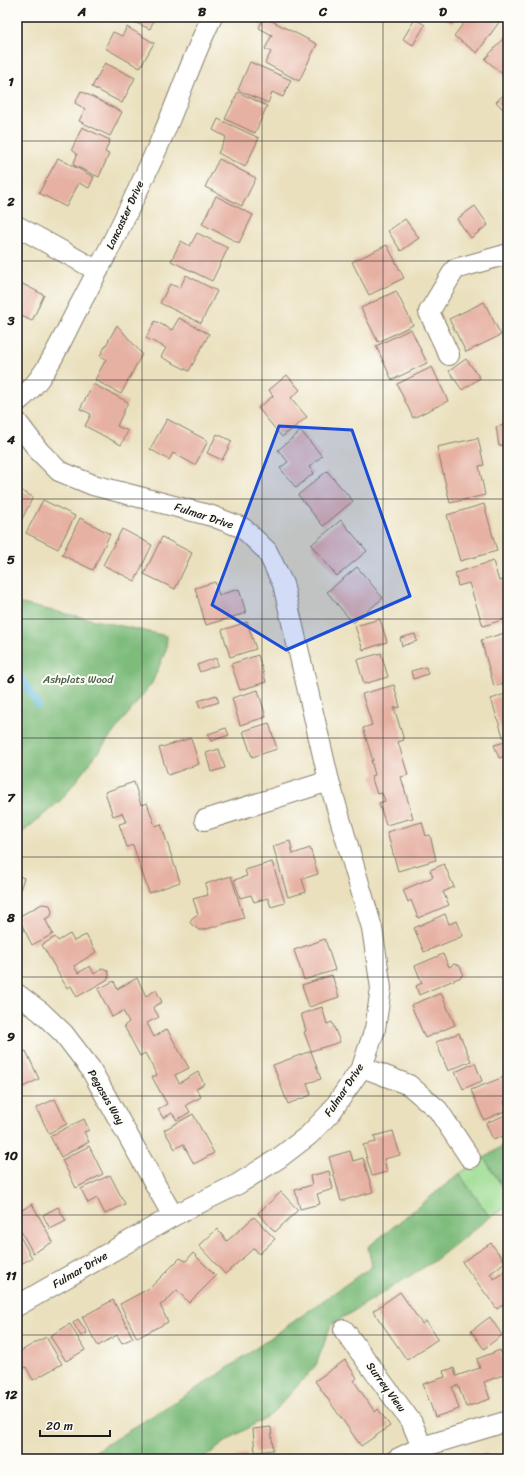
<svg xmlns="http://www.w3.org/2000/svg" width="525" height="1476" viewBox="0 0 525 1476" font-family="Sriracha,sans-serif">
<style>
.green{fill:#9ddc92;stroke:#5c7c57}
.forest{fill:#7ebc7c;stroke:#4d6c4c}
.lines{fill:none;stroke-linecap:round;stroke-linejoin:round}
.stream{stroke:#63bbe0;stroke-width:7}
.building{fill:#e6b1a3}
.minor-casing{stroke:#837e6c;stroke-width:22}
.minor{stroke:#fff;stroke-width:20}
.marked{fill:#1d4ed8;fill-opacity:0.2;stroke:#1d4ed8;stroke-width:3;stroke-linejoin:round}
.grid{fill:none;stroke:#1c1c1c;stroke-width:1;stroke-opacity:0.55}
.labels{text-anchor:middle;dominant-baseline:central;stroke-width:4;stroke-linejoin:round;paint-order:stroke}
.street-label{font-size:11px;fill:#1c1c1c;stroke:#fdfcf7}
.park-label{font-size:11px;fill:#495f45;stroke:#fdfcf7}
.neatline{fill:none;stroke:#1c1c1c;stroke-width:1.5}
.grid-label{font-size:13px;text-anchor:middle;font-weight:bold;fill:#1c1c1c}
</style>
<rect width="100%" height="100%" fill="#fdfcf7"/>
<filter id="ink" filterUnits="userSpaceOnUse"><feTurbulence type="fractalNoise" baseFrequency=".025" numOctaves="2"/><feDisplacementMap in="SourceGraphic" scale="8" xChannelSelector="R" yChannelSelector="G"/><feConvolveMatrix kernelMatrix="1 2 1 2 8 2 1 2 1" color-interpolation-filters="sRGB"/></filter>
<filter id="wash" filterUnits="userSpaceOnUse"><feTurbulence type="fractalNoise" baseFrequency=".012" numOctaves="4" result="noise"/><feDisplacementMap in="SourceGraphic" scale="16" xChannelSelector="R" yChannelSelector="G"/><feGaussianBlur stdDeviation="0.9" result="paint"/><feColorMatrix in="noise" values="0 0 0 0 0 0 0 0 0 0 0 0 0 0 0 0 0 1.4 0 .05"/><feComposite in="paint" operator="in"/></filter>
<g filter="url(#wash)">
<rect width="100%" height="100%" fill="#eae0bd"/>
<polygon class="green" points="484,1158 508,1195 508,1206 490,1217 459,1174"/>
<g class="forest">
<polygon points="17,603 167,636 166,650 152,683 61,800 17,837"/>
<polygon points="508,1142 508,1195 484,1158"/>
<polygon points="459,1174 490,1217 434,1261 331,1325 316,1365 272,1414 234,1436 202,1459 83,1459 218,1375 372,1266 368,1247"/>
</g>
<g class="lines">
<polyline class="stream" points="17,671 38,705"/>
</g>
<g id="blocks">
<g class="building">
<polygon points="123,17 155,17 150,29"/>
<polygon points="264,17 317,44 299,81 265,63 271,52 265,49 272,35 259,28"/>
<polygon points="442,17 457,17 452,24"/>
<polygon points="468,17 501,17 502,18 477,53 454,36"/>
<polygon points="415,19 425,25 413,45 403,39"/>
<polygon points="127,27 154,43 140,68 105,48 113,32 122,36"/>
<polygon points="508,33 508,77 507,78 485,59"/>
<polygon points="250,62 291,80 283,97 272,92 268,103 238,90"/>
<polygon points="105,63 135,78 122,103 92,87"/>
<polygon points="81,91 122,112 110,136 79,121 85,109 75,103"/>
<polygon points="508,91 508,109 506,112 496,102"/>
<polygon points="238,92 267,106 255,133 225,119"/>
<polygon points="218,119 259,138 245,167 218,153 226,137 213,130"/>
<polygon points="82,127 110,140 105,152 109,154 99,177 73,165 77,155 72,149"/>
<polygon points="58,158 94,177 89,188 79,183 66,207 39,193"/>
<polygon points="219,159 256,178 242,206 205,187"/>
<polygon points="216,196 253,215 239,243 202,224"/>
<polygon points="475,206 488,225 471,238 457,219"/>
<polygon points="405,219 419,238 401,251 388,231"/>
<polygon points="197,233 228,248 212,281 171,261 181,241 190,246"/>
<polygon points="387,245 404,278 369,295 352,262"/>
<polygon points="186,275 217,291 201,323 160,303 170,284 180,288"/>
<polygon points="17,281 44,295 32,321 17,314"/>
<polygon points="396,291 413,325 378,342 361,308"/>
<polygon points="484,302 501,335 466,352 449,319"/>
<polygon points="179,318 209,334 189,371 161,357 166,348 146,338 155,321 172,330"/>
<polygon points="117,325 142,354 121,394 95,380 106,359 100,356"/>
<polygon points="411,329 427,363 392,380 376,346"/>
<polygon points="466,359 480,378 462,390 449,371"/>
<polygon points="432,367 448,401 413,418 397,384"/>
<polygon points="287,375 300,390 291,398 307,417 282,437 258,408 273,396 269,390"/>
<polygon points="93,384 128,402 117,426 128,431 121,445 85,426 91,414 80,409"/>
<polygon points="167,419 208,441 195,465 173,453 169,460 150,449"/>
<polygon points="508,424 508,444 499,446 496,427"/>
<polygon points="301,431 322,456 309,467 314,473 296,488 280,468 288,462 278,450"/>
<polygon points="217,434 232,441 222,460 207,453"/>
<polygon points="478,438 484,465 479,466 485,495 450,503 437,447"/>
<polygon points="327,471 353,501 323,526 298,495"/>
<polygon points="18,489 33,497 17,529 17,491"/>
<polygon points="43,500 75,516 58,549 26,533"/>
<polygon points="484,504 497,551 460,561 447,515"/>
<polygon points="80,518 110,534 93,570 62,555"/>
<polygon points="341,520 367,551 337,576 311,545"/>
<polygon points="122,529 152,545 135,581 103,565"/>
<polygon points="162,537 192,553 175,589 144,574"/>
<polygon points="493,561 499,581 508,579 508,618 483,626 469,583 458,586 455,573"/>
<polygon points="357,567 383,598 353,623 327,592"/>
<polygon points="215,582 219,595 239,589 246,613 206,625 195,588"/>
<polygon points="380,619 387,642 363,650 355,626"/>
<polygon points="247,622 256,649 230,657 222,630"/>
<polygon points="508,632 508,682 494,686 481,640"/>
<polygon points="415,634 417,641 402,646 400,638"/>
<polygon points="381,653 388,677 364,684 357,660"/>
<polygon points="258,655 266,682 240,690 231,664"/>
<polygon points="216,658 218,665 200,672 197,665"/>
<polygon points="426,667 428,674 413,679 411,671"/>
<polygon points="394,685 400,707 394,708 404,740 398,742 408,775 401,777 413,818 386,825 379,803 385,801 382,793 377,794 371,776 375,775 371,760 373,761 363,728 372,725 362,694"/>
<polygon points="258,690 266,717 240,725 232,698"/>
<polygon points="508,693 508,755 499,758 494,745 505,742 491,699"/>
<polygon points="216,695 219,702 200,708 198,701"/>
<polygon points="269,723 277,749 252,757 243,731"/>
<polygon points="226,728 229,735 211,741 208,734"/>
<polygon points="191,738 199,764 168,775 159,748"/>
<polygon points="219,749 225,768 211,772 206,753"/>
<polygon points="134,782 141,805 147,803 155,826 161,824 180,882 149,893 133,845 127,847 119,824 126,822 122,813 113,816 105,792"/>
<polygon points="422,822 426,836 430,835 436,860 398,871 387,832"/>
<polygon points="290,841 293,854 310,848 318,874 302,879 306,892 288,897 273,846"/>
<polygon points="272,862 285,903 271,907 268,898 254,902 251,895 240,898 234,880 247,876 245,870"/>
<polygon points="444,864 454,887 443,892 449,905 418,918 411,900 408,902 403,890 433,877 430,870"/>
<polygon points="17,875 24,878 18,896 17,896"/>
<polygon points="231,876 244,918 203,930 199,930 192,925 190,922 192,918 198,914 193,899 208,895 205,884"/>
<polygon points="42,904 50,905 52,911 51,916 45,919 53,934 32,945 18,917"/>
<polygon points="445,914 449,924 457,921 463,936 424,952 414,928"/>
<polygon points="70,934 74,941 86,935 96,952 74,966 78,973 90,966 94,974 103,968 108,971 109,975 108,979 77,997 71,986 67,988 42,945 55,937 58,941"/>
<polygon points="325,939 335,970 304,980 294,950"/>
<polygon points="443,954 449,967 454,964 460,966 463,973 461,977 419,995 416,986 422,983 415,966"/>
<polygon points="332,975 339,997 309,1007 302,985"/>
<polygon points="137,978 146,996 156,990 162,1002 153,1007 159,1017 147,1023 154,1037 167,1029 189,1068 175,1075 179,1083 198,1072 204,1084 196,1089 201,1097 186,1105 190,1112 177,1120 172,1113 163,1118 158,1109 167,1104 152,1077 157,1075 145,1053 140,1056 124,1026 129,1022 123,1011 112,1017 98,989 114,981 117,989"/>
<polygon points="441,993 455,1025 425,1038 411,1005"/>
<polygon points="322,1007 327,1024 332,1022 340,1042 311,1051 304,1032 306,1031 301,1014"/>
<polygon points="459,1033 471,1061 448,1071 436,1042"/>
<polygon points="26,1051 39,1079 17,1090 17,1056"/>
<polygon points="311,1051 321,1079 307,1083 311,1095 288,1104 273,1065"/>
<polygon points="475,1063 482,1081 463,1089 455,1072"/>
<polygon points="506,1076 508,1080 508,1100 504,1102 507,1110 484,1120 471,1090"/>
<polygon points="55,1099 67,1124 49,1133 36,1108"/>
<polygon points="193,1114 214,1153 194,1164 183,1144 175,1149 164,1130"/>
<polygon points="508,1114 508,1134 493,1140 486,1123"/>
<polygon points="84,1119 89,1130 84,1132 89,1142 61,1157 50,1136"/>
<polygon points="393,1131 400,1155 384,1159 387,1172 372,1176 363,1145 376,1142 374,1136"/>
<polygon points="89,1146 103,1174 76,1188 62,1160"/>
<polygon points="350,1151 353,1161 363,1158 373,1192 341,1201 329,1157"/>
<polygon points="329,1171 333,1189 317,1194 320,1204 300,1209 295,1190 312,1185 310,1176"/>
<polygon points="110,1175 125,1204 105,1214 97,1198 88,1203 81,1189"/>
<polygon points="281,1192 298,1210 275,1232 258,1213"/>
<polygon points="32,1204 53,1242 33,1253 17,1224 17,1213"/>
<polygon points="58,1207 66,1221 50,1229 43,1215"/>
<polygon points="254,1217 275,1239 259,1254 254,1248 225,1274 199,1246 217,1229 227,1241"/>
<polygon points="17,1231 32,1258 17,1266"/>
<polygon points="491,1243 505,1262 490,1274 494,1279 508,1269 508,1301 497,1309 462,1262"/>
<polygon points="193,1253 216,1276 189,1303 177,1290 164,1303 160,1305 168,1322 137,1338 120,1304 150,1288 180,1258 186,1261"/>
<polygon points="400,1292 422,1324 426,1321 438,1339 407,1360 373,1311"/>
<polygon points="113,1300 133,1338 122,1343 117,1335 98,1346 82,1317"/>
<polygon points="490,1317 502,1335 484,1349 471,1331"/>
<polygon points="78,1319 87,1333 81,1336 73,1323"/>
<polygon points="70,1324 85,1350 66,1361 50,1336"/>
<polygon points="46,1337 62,1364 33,1380 26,1367 17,1371 17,1353"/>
<polygon points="500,1350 508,1373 484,1382 490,1399 466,1407 458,1385 452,1387 459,1409 435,1417 423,1384 445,1377 443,1371 454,1368 456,1376 480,1368 477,1359"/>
<polygon points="345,1360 357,1378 354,1381 364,1396 375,1412 378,1409 390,1426 361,1446 315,1381"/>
<polygon points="271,1427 273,1450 255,1452 253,1429"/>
<polygon points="246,1453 249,1459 232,1459"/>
<polygon points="487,1453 489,1459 469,1459"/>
</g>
</g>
</g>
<g filter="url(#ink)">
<use href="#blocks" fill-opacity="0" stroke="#837e6c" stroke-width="1"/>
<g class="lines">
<g class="minor-casing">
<g id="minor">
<polyline points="17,226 98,271"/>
<polyline points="449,355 429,312 455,269 508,254"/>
<path d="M17 402C45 380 59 345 75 314 106 256 137 195 163 135 180 96 193 55 212 17"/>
<polyline points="17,422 39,451 59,471 93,485 212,516 243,528 267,551 283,584 329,781 372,928 381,988 375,1029 362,1067 331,1112 309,1135 279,1158 238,1184 173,1216 17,1306"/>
<polyline points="205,820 329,781"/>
<polyline points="17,994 41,1012 64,1034 90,1068 173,1216"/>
<polyline points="362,1067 409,1085 438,1110 470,1158"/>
<polyline points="344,1330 412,1423 422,1447"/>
<polyline points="397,1459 422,1447 508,1421"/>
</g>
</g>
<use href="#minor" class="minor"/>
</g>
</g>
<path class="marked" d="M279 426 352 430 410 596 286 650 212 605Z"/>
<path class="grid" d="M142 17V1459M262 17V1459M383 17V1459M17 141H508M17 261H508M17 380H508M17 499H508M17 619H508M17 738H508M17 857H508M17 977H508M17 1096H508M17 1215H508M17 1335H508"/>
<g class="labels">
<g class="street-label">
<text transform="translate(125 215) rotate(-65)">Lancaster Drive</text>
<text transform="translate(204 516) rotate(18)">Fulmar Drive</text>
<text transform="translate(344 1090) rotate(-56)">Fulmar Drive</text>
<text transform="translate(106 1097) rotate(60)">Pegasus Way</text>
<text transform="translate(80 1270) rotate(-30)">Fulmar Drive</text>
<text transform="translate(386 1387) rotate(54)">Surrey View</text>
</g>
<g class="park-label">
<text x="78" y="679">Ashplats Wood</text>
</g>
</g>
<rect width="525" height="1476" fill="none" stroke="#fdfcf7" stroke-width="44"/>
<path d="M40 1430v6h70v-6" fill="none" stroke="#1c1c1c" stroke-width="2"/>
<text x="46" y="1430" font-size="12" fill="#1c1c1c" stroke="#fdfcf7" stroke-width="3" paint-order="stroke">20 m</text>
<rect x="22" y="22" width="481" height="1432" class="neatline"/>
<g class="grid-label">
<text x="82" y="16">A</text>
<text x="202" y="16">B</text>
<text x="323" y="16">C</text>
<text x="443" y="16">D</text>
<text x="11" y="86">1</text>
<text x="11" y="206">2</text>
<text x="11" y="325">3</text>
<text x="11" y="444">4</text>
<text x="11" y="564">5</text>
<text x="11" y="683">6</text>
<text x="11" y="802">7</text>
<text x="11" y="922">8</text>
<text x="11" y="1041">9</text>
<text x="11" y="1160">10</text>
<text x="11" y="1280">11</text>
<text x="11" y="1399">12</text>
</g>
</svg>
